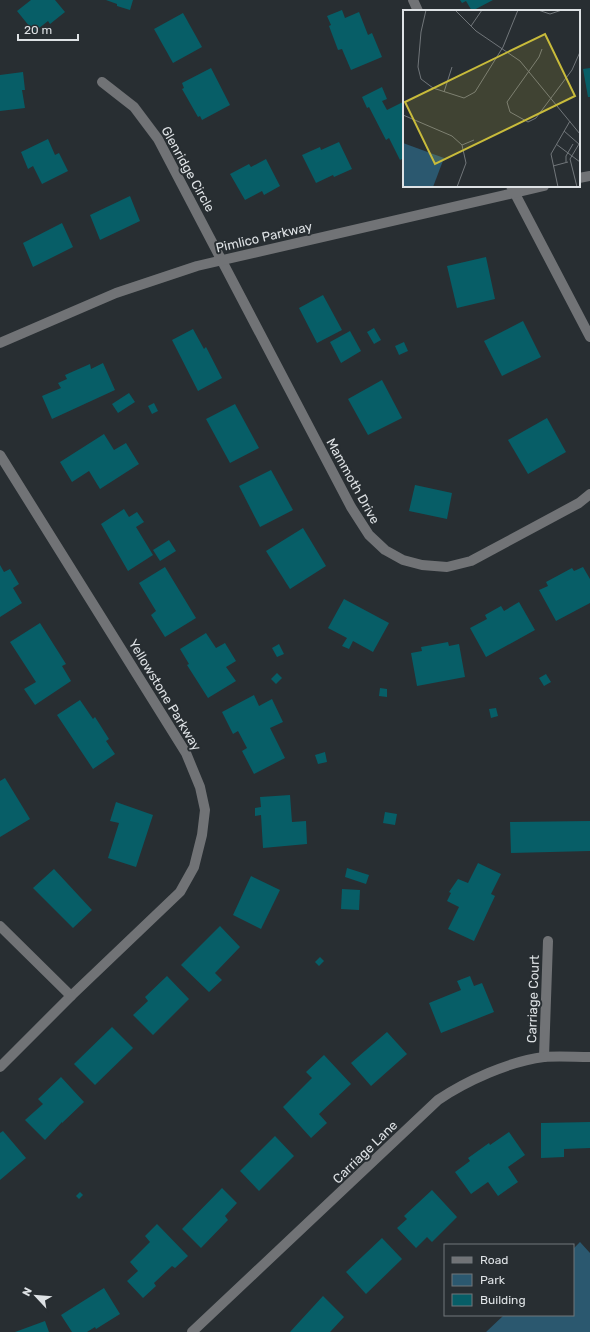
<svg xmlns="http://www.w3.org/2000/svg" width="590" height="1332" viewBox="0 0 590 1332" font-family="Rubik,sans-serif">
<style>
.green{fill:#2b586f}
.building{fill:#075e67}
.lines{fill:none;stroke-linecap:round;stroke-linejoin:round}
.minor{stroke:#717376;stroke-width:10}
.labels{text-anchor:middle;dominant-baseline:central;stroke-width:4;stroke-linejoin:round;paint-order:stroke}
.street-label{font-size:13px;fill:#dee2e5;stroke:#282e32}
.inset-road{fill:none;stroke:#71767a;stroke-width:1}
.view{fill:#c8bb3b;fill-opacity:0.15;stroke:#c8bb3b;stroke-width:2}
.inset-edge{fill:none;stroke:#dee2e5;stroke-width:2}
</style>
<rect width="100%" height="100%" fill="#282e32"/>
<polygon class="green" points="580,1242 590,1253 590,1332 486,1332 504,1315 573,1315 573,1249"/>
<g class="building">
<polygon points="31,0 55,0 65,12 50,24 48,21 34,32 17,11"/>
<polygon points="106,0 133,0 130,10 117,6 117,4"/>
<polygon points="460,0 493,0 472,11 466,1 462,3"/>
<polygon points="342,10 345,18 359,12 368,35 372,33 382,57 351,70 342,49 338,50 329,26 331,25 327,16"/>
<polygon points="183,13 202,47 173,63 154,29"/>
<polygon points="211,68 230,105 202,120 200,116 198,117 182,89 184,88 182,83"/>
<polygon points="590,68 590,97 588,97 583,69"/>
<polygon points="23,72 25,90 22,90 25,108 0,111 0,75"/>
<polygon points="382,87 387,99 382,101 387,110 403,102 404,105 404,158 400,160 389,138 386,140 369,107 367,108 362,97"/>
<polygon points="48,139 55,155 59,153 68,171 42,184 33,166 28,169 21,152"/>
<polygon points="339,142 352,169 334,177 333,175 316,183 302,155 320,147 321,150"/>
<polygon points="266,159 280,186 264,195 262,191 245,200 230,174 249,164 251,167"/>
<polygon points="130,196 140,221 100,240 90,215"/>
<polygon points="62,223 73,247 33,267 23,243"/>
<polygon points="486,257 495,299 457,308 447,266"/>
<polygon points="323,295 342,330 317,343 299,308"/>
<polygon points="523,321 541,357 502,376 484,341"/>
<polygon points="374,328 381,340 374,344 367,332"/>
<polygon points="193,329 204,349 206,347 222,378 198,391 172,340"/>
<polygon points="350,331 361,351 341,363 330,342"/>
<polygon points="404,342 408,351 399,355 395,346"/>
<polygon points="103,363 115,390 52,419 42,396 61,388 58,383 67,379 65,375 90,364 91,369"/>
<polygon points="382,380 402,418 368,435 348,399"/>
<polygon points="129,393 135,402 118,413 112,404"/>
<polygon points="154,403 158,411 152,414 148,406"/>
<polygon points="235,404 259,448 230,463 206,419"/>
<polygon points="547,418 566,452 528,474 508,440"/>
<polygon points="104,434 114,450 126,443 139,464 100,489 89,471 72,482 60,462"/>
<polygon points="271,470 293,510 260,527 239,486"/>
<polygon points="415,485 452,493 447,519 409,511"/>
<polygon points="124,509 129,517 137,512 144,522 136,527 153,555 128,571 101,524"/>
<polygon points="303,528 326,566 290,589 266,551"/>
<polygon points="169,540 176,551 160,561 153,550"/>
<polygon points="0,565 4,572 10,569 19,584 13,588 22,603 0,617"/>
<polygon points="165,567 196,618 165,637 151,615 156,611 139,583"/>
<polygon points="583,567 590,579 590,603 556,621 539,590 548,586 546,582 572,568 574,571"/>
<polygon points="344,599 389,623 373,652 353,641 349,649 342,646 347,638 328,628"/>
<polygon points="519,602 535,630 486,657 470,628 487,619 485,615 501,606 504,611"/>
<polygon points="40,623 66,664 62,666 71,681 35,705 24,689 36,682 10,642"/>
<polygon points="206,633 216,648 225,643 236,661 226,667 236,681 208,698 187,665 189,664 180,649"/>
<polygon points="448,642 449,646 459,644 465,677 417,686 411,653 422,651 421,647"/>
<polygon points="279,644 284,654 277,657 272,648"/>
<polygon points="277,673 282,678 276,684 271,679"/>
<polygon points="546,674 551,682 544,686 539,678"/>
<polygon points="380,688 387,689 387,697 379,696"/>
<polygon points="254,695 259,706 272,699 283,722 270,728 285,758 254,774 242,751 247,748 238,731 233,734 222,712"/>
<polygon points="80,700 93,719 95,717 109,739 106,741 115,754 93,769 57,715"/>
<polygon points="496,708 498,716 491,718 489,709"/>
<polygon points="325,752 327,762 318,764 315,755"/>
<polygon points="5,778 30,819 0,837 0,781"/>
<polygon points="290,795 292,822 306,821 307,844 263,848 261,815 255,816 255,808 261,807 260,797"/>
<polygon points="116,802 153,815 136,867 108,858 119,823 110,821"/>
<polygon points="385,812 397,814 395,825 383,823"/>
<polygon points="590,821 590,851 511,853 510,822"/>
<polygon points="478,863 501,874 491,894 495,896 474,941 448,929 459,907 447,901 451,893 449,892 458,879 468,883"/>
<polygon points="347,868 369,875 366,884 345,877"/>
<polygon points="54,869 92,910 73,928 33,888"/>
<polygon points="251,876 280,890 261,929 233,915"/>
<polygon points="342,889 360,890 359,910 341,909"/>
<polygon points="220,926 240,947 215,973 222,980 209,992 181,965"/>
<polygon points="320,957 324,961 319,966 315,962"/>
<polygon points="167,976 189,999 153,1035 133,1015 148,1001 145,997"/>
<polygon points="470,976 474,986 482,983 494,1012 441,1033 429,1003 461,990 457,981"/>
<polygon points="112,1027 133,1048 95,1085 74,1064"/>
<polygon points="387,1032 407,1054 371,1086 351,1063"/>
<polygon points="324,1055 351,1084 319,1114 327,1123 311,1138 283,1107 312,1078 306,1072"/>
<polygon points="61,1077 84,1102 62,1123 62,1122 45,1140 25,1120 43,1104 38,1099"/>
<polygon points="590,1122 590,1148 564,1149 564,1157 541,1158 541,1123"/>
<polygon points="3,1131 26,1158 0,1180 0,1133"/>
<polygon points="509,1132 525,1155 508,1167 518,1182 498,1196 488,1182 471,1194 455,1172 470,1161 468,1158 489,1143 490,1145"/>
<polygon points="275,1136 294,1156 259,1191 240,1171"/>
<polygon points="222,1188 237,1203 225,1216 228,1220 201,1248 182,1229"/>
<polygon points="432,1190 457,1217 432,1242 427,1237 416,1248 397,1228 407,1219 404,1216"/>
<polygon points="80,1192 83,1195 79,1199 76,1196"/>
<polygon points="157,1224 188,1256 175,1268 172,1266 154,1283 156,1286 143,1298 127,1281 138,1271 130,1262 150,1242 145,1236"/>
<polygon points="382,1238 402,1259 366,1294 346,1272"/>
<polygon points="104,1288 120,1314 96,1329 95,1327 87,1332 72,1332 61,1315"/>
<polygon points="323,1296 344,1317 330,1332 290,1332"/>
<polygon points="45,1321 49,1332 15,1332"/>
</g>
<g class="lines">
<g class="minor">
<polyline points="413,0 418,11"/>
<polyline points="102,82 134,107 158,139 351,507 369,535 385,550 403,560 422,565 447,567 471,561 579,503 590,494"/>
<polyline points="579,178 590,176"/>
<polyline points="511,186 590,337"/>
<polyline points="0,343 116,293 197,266 544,186"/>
<polyline points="0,455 186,753 200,787 205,810 202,835 194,867 180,892 71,996 0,1067"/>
<polyline points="0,926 71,996"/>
<polyline points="544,1057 548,941"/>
<path d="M192 1332 438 1100C466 1081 510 1061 544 1057 558 1056 575 1057 590 1057"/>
</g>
</g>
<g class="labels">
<g class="street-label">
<text transform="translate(188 169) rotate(61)">Glenridge Circle</text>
<text transform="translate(264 237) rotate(-13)">Pimlico Parkway</text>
<text transform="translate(353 481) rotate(61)">Mammoth Drive</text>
<text transform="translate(165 695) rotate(59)">Yellowstone Parkway</text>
<text transform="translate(533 999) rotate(-88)">Carriage Court</text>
<text transform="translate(365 1152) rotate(-44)">Carriage Lane</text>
</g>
</g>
<g transform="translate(403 10)">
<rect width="177" height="177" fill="#282e32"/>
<path d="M0 133 41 148 30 177H0Z" fill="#2b586f"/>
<path class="inset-road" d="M23 0 18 22 15 57 18 69 30 78 61 88 72 82 100 37 115 0M52 0 73 21 117 51 177 124M135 0 147 4 159 0M68 16 79 0M139 39 136 47 104 92 107 102 125 112 133 108 169 60 177 42M41 82 49 57M0 105 49 126 59 135 63 153 54 177M161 121 177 135M153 134 177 152M59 135 71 130M163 152V146L170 134M150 156 165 152M155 177 148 144 167 111M174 177 167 149 176 134"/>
<path class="view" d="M142 24 172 86 32 154 2 92Z"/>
<rect width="177" height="177" class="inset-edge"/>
</g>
<rect x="444" y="1244" width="130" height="72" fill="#282e32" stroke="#71767a"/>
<rect x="452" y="1257" width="20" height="6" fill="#717376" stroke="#71767a"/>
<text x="480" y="1264" font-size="12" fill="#dee2e5">Road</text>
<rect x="452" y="1274" width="20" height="12" fill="#2b586f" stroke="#71767a"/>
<text x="480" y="1284" font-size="12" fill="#dee2e5">Park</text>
<rect x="452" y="1294" width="20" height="12" fill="#075e67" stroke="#71767a"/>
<text x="480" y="1304" font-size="12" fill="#dee2e5">Building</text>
<g transform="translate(36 1296) rotate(296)" stroke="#282e32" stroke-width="3" paint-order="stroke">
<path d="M0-3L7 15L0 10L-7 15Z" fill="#dee2e5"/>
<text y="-6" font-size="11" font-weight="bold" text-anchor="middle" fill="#dee2e5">N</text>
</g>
<path d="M18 34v6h60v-6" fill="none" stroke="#dee2e5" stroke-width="2"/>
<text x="24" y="34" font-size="12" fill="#dee2e5" stroke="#282e32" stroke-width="3" paint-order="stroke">20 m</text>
</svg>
